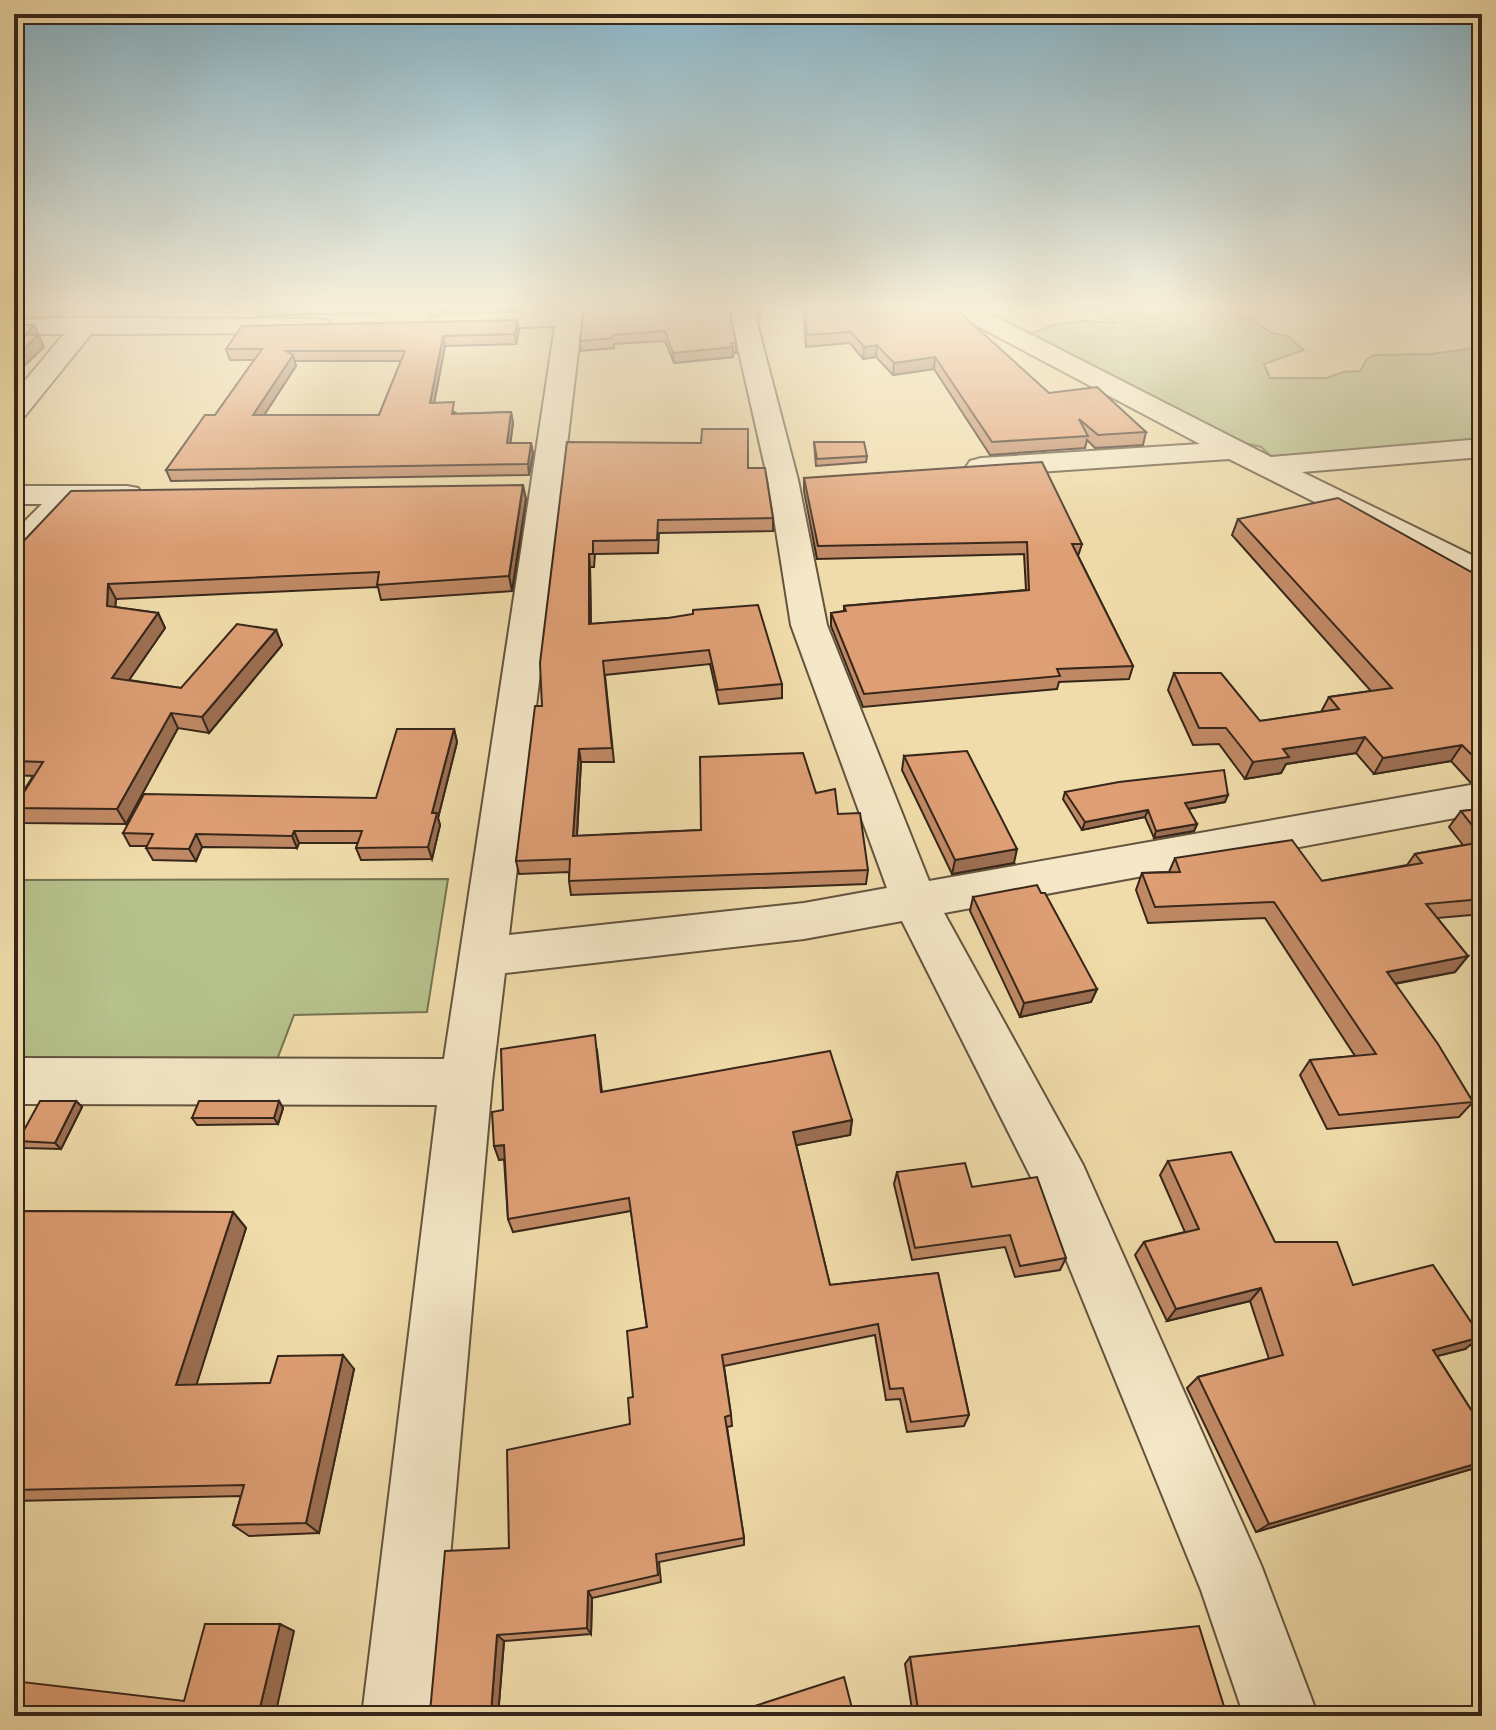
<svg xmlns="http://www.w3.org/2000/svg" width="1496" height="1730" viewBox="0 0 1496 1730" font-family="'Old Standard TT',serif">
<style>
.green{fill:#b6c18b;stroke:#767452;stroke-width:2}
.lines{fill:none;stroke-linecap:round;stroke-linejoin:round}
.minor-casing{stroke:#64543e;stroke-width:4}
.minor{fill:#f5e8c8;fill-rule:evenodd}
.wall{fill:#c08965;stroke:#36261a;stroke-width:2;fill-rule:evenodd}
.shaded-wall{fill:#9c6f52;stroke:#36261a;stroke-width:2}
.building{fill:#df9f75;stroke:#36261a;stroke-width:2;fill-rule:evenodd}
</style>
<rect width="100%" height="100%" fill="#f0dcaa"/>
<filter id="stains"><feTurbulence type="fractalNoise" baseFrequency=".0025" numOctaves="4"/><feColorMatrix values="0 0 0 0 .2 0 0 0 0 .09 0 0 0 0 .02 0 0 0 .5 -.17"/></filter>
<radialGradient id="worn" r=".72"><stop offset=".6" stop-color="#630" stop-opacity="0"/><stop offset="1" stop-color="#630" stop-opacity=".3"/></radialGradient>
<g class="green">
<path d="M1091 308H1217L1216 311 1255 321 1271 333 1287 336 1304 350 1264 364 1270 378H1327L1343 372 1360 371 1367 359 1375 355 1432 354 1482 347V447L1272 457 1261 447 1229 439 1110 377C1101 367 1043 343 1026 335L1054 325 1082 321 1118 323Z"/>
<polygon points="448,879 427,1012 294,1015 273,1070 14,1071 14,880"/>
</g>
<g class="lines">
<g class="minor-casing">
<g id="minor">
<polygon points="558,308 582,308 582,318 509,935 804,903 887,888 791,625 768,480 729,308 753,308 798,480 827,625 929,881 1482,783 1482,813 944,913 1083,1165 1261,1565 1318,1716 1244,1716 1201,1590 1040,1195 902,921 804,939 505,973 492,1082 436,1716 362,1716 437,1105 14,1104 14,1058 444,1059 555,326 441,329 432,327 429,322 432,317 441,315 558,311"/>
<polygon points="949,308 979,308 1271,457 1482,439 1482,457 1302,472 1482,560 1482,583 1470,580 1229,459 981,476 970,473 966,467 970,461 981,458 1200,444 953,313"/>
<polygon points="85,318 320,319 329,321 332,326 329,331 320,333 91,334 24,417 14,419 14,394 64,334 14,334 14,320"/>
<polygon points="14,486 127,486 138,488 142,495 138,502 76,504 26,558 14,561 14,532 42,504 14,504"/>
</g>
</g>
<use href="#minor" class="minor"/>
</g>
<g class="wall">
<polygon points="14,308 67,308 59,317 14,318"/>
<polygon points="256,308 522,308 522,309 258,316"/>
<polygon points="729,308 736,343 736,353 733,353 733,357 674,363 665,341 614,344 614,348 581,351 580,341"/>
<polygon points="756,308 761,308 760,321"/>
<polygon points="803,308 933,308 1049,393 1146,432 1143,445 1095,448 1087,440 1085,448 990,455 934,369 893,375 876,357 863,359 850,343 806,347"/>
<path d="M517 320 519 330 516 344 445 346 434 403 456 413V414L511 412 513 423 510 443H531L533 454 529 475 171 481 166 470 215 415 254 360H230L226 349ZM294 361H401L379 415H264L296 366Z"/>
<polygon points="567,442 748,468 773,518 773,531 659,533 658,553 595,554 594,567 590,567 591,624 668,618 782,684 782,698 719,704 710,664 605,675 614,762 581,762 577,836 701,830 816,793 838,814 868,870 866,884 571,895 569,881 569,872 519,874 516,861 542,706"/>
<polygon points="814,442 867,456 866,462 816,466"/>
<polygon points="804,478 1082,544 1078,556 1133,666 1129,679 1059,682 1057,689 863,707 831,626 831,613 844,611 844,606 1026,590 1024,554 817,559 804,491"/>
<polygon points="526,499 512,591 381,600 378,587 116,599 115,607 158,613 165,628 129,680 181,688 276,630 282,645 209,733 178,728 126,824 24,823 14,809 14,806 33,776 14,775 14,547"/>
<polygon points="1238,519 1482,581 1482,781 1470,782 1451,761 1374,774 1356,753 1286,764 1281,773 1245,779 1219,744 1193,745 1168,690 1174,673 1260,721 1321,712 1329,697 1371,691 1232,535"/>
<polygon points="454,729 457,742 438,818 440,825 432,859 361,860 356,848 358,843 299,843 297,848 202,847 196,861 153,860 146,848 147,846 130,846 123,833 376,798"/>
<polygon points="904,756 1014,863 952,874 902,770"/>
<polygon points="1065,792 1225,802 1188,809 1197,824 1194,831 1154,838 1145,817 1082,830 1063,799"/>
<polygon points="1482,809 1482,914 1437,918 1468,956 1455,972 1395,984 1473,1102 1459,1117 1327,1129 1300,1075 1310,1060 1355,1056 1265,918 1148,923 1136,890 1142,873 1169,872 1175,858 1322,881 1407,865 1415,854 1463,845 1449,827 1461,811"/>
<polygon points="973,897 1097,989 1091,1002 1020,1017 970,911"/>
<polygon points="597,1050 602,1092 852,1120 850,1135 796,1145 830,1285 938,1273 969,1415 964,1426 907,1432 900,1399 886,1400 875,1335 724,1366 731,1415 732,1426 727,1427 744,1538 744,1545 659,1562 661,1582 592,1598 591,1634 504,1641 498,1716 428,1716 509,1548 630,1424 633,1397 647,1327 631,1211 513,1232 508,1219 504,1159 499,1160 503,1110"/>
<polygon points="76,1101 82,1107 61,1149 25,1148 18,1141"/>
<polygon points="279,1101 283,1108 278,1124 197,1125 192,1118"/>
<polygon points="1168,1161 1275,1242 1465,1349 1437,1356 1482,1427 1482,1466 1256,1532 1187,1388 1198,1377 1269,1359 1250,1301 1167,1321 1135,1255 1144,1242 1185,1232 1160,1175"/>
<polygon points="897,1172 972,1187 1066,1258 1060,1270 1015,1277 1005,1247 912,1260 894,1184"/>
<polygon points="14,1211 233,1212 246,1228 196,1385 270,1383 354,1369 319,1533 249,1536 233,1525 241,1496 14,1501"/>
<polygon points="910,1657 1227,1716 913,1716 905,1664"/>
</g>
<g class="shaded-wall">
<polygon points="55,308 67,308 59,317"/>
<polygon points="517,320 519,330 516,344 515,334"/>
<polygon points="34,325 44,347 14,376 14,359 25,335"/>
<polygon points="443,336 445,346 432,414 430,403"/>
<polygon points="877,345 876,357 863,359 864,347"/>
<polygon points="733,347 733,357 674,363 673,353"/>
<polygon points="293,355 296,366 257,426 253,415"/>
<polygon points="935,357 934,369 893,375 894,363"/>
<polygon points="511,412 513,423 509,454 507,443"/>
<polygon points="531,443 533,454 529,475 528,464"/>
<polygon points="523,485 526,499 512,591 509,576"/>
<polygon points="14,505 22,519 14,529"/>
<polygon points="589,554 590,567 591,638 589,624"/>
<polygon points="108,584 116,599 114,621 107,606"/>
<polygon points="158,613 165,628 120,693 112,678"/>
<polygon points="276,630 282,645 209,733 202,717"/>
<polygon points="171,713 178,728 126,824 117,809"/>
<polygon points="454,729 457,742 438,818 440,825 432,859 428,847 432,813"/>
<polygon points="1365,737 1356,753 1286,764 1281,773 1245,779 1253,762 1283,749"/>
<polygon points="1462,745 1451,761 1374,774 1383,758"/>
<polygon points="579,749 581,762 576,850 573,836"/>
<polygon points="1228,795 1225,802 1182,810 1185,803"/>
<polygon points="1148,810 1145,817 1082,830 1085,822"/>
<polygon points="1197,824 1194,831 1154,838 1156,831"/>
<polygon points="294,831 299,843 297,848 292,836"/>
<polygon points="196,834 202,847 196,861 189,849"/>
<polygon points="1017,849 1014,863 952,874 955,860"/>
<polygon points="1468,956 1455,972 1375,987 1387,972"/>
<polygon points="1097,989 1091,1002 1020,1017 1024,1003"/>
<polygon points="76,1101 82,1107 61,1149 55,1143"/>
<polygon points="279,1101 283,1108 278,1124 274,1118"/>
<polygon points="852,1120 850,1135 792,1146 793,1132"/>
<polygon points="504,1145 508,1159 499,1160 494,1146"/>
<polygon points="233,1212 246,1228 192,1399 176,1385"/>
<polygon points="1261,1288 1250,1301 1167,1321 1176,1309"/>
<polygon points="1481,1337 1465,1349 1418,1361 1433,1350"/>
<polygon points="343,1355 354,1369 319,1533 306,1523"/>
<polygon points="1482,1462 1482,1466 1256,1532 1269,1524"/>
<polygon points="588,1591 592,1598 591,1634 587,1628"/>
<polygon points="280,1624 294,1631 275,1716 258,1716"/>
<polygon points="497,1635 504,1641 498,1716 496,1716 491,1713"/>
</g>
<g class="building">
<polygon points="584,308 729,308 736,343 731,343 733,347 673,353 665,331 614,335 613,338 580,341"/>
<polygon points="805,308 955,308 1049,393 1097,387 1146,432 1098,435 1079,419 1088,436 992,442 935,357 894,363 877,345 864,347 851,332 807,335"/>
<path d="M517 320 515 334 443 336 430 403 454 402 452 414 511 412 507 443H531L528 464 166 470 205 415H215L262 349H226L242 326ZM286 351H405L379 415H253L293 355Z"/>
<polygon points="14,325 34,325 25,335 38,335 14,359"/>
<polygon points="702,429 748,429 748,468 765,468 773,518 658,520 657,540 593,541 593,554 589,554 589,624 668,618 693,614 693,610 758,605 782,684 718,690 709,650 603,661 612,748 579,749 573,836 701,830 700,757 803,753 816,793 835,789 838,814 860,813 868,870 569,881 570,859 516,861 535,706 542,706 540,663 567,442 701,443"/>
<polygon points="814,442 864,442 867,456 817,459"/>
<polygon points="1042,462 1082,544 1072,544 1133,666 1057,669 1060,676 864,694 831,613 846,611 844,606 1029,590 1027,542 818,546 804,478"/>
<polygon points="523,485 509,576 377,585 379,572 108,584 107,606 158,613 112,678 181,688 237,624 276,630 202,717 171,713 117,809 14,808 43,762 14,761 14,547 20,545 71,491"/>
<polygon points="1338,498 1473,573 1482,581 1482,765 1462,745 1383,758 1365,737 1283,749 1289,757 1253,762 1226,728 1199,728 1174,673 1221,673 1260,721 1339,709 1329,697 1392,688 1238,519"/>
<polygon points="397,729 454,729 432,813 437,813 428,847 356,848 362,831 294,831 292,836 196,834 189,849 146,848 153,834 123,833 144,794 376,798"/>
<polygon points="967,751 1017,849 955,860 904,756"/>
<polygon points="1224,770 1228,795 1185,803 1197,824 1156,831 1148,810 1085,822 1065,792 1119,782"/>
<polygon points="1482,809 1482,838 1461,811"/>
<polygon points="1292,840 1322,881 1422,863 1415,854 1482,842 1482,899 1426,904 1468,956 1387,972 1438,1044 1473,1102 1339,1115 1310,1060 1376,1054 1274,902 1155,907 1142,873 1180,872 1175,858"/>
<polygon points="1037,885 1041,893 1045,893 1097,989 1024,1003 973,897"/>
<polygon points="595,1035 601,1092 830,1051 852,1120 793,1132 830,1285 938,1273 969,1415 911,1422 903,1388 890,1389 878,1324 722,1355 731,1415 725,1417 744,1538 656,1554 658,1575 588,1591 587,1628 497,1635 491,1713 461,1716 428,1716 430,1712 445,1551 509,1548 507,1450 630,1424 628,1398 633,1397 627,1331 647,1327 629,1198 508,1219 504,1145 494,1146 492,1112 503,1110 501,1049"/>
<polygon points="40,1101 76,1101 55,1143 18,1141"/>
<polygon points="199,1101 279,1101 274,1118 192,1118"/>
<polygon points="1231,1152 1275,1242 1337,1242 1353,1285 1433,1265 1481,1337 1433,1350 1482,1427 1482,1462 1269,1524 1198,1377 1283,1355 1261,1288 1176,1309 1144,1242 1199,1229 1168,1161"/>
<polygon points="965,1163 972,1187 1037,1177 1066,1258 1020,1266 1010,1235 915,1248 897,1172"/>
<polygon points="14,1211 233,1212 176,1385 270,1383 278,1356 343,1355 306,1523 233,1525 244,1485 14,1490"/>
<polygon points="205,1624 280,1624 258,1716 14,1716 14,1681 184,1701"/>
<polygon points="1199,1626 1227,1716 919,1716 910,1657"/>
<polygon points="844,1677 854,1716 724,1716"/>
</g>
<linearGradient id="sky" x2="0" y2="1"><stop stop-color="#89b7cc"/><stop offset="0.56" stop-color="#f8efd9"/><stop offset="1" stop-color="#f8efd9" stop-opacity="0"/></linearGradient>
<rect width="1496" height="550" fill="url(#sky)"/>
<rect width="1496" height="1730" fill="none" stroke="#f0dcaa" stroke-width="48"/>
<rect x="16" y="16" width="1464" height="1698" fill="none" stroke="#36261a" stroke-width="4"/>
<rect x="24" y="24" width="1448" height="1682" fill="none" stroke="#36261a" stroke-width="2"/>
<rect width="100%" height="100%" filter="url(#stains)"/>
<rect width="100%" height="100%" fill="url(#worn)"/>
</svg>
